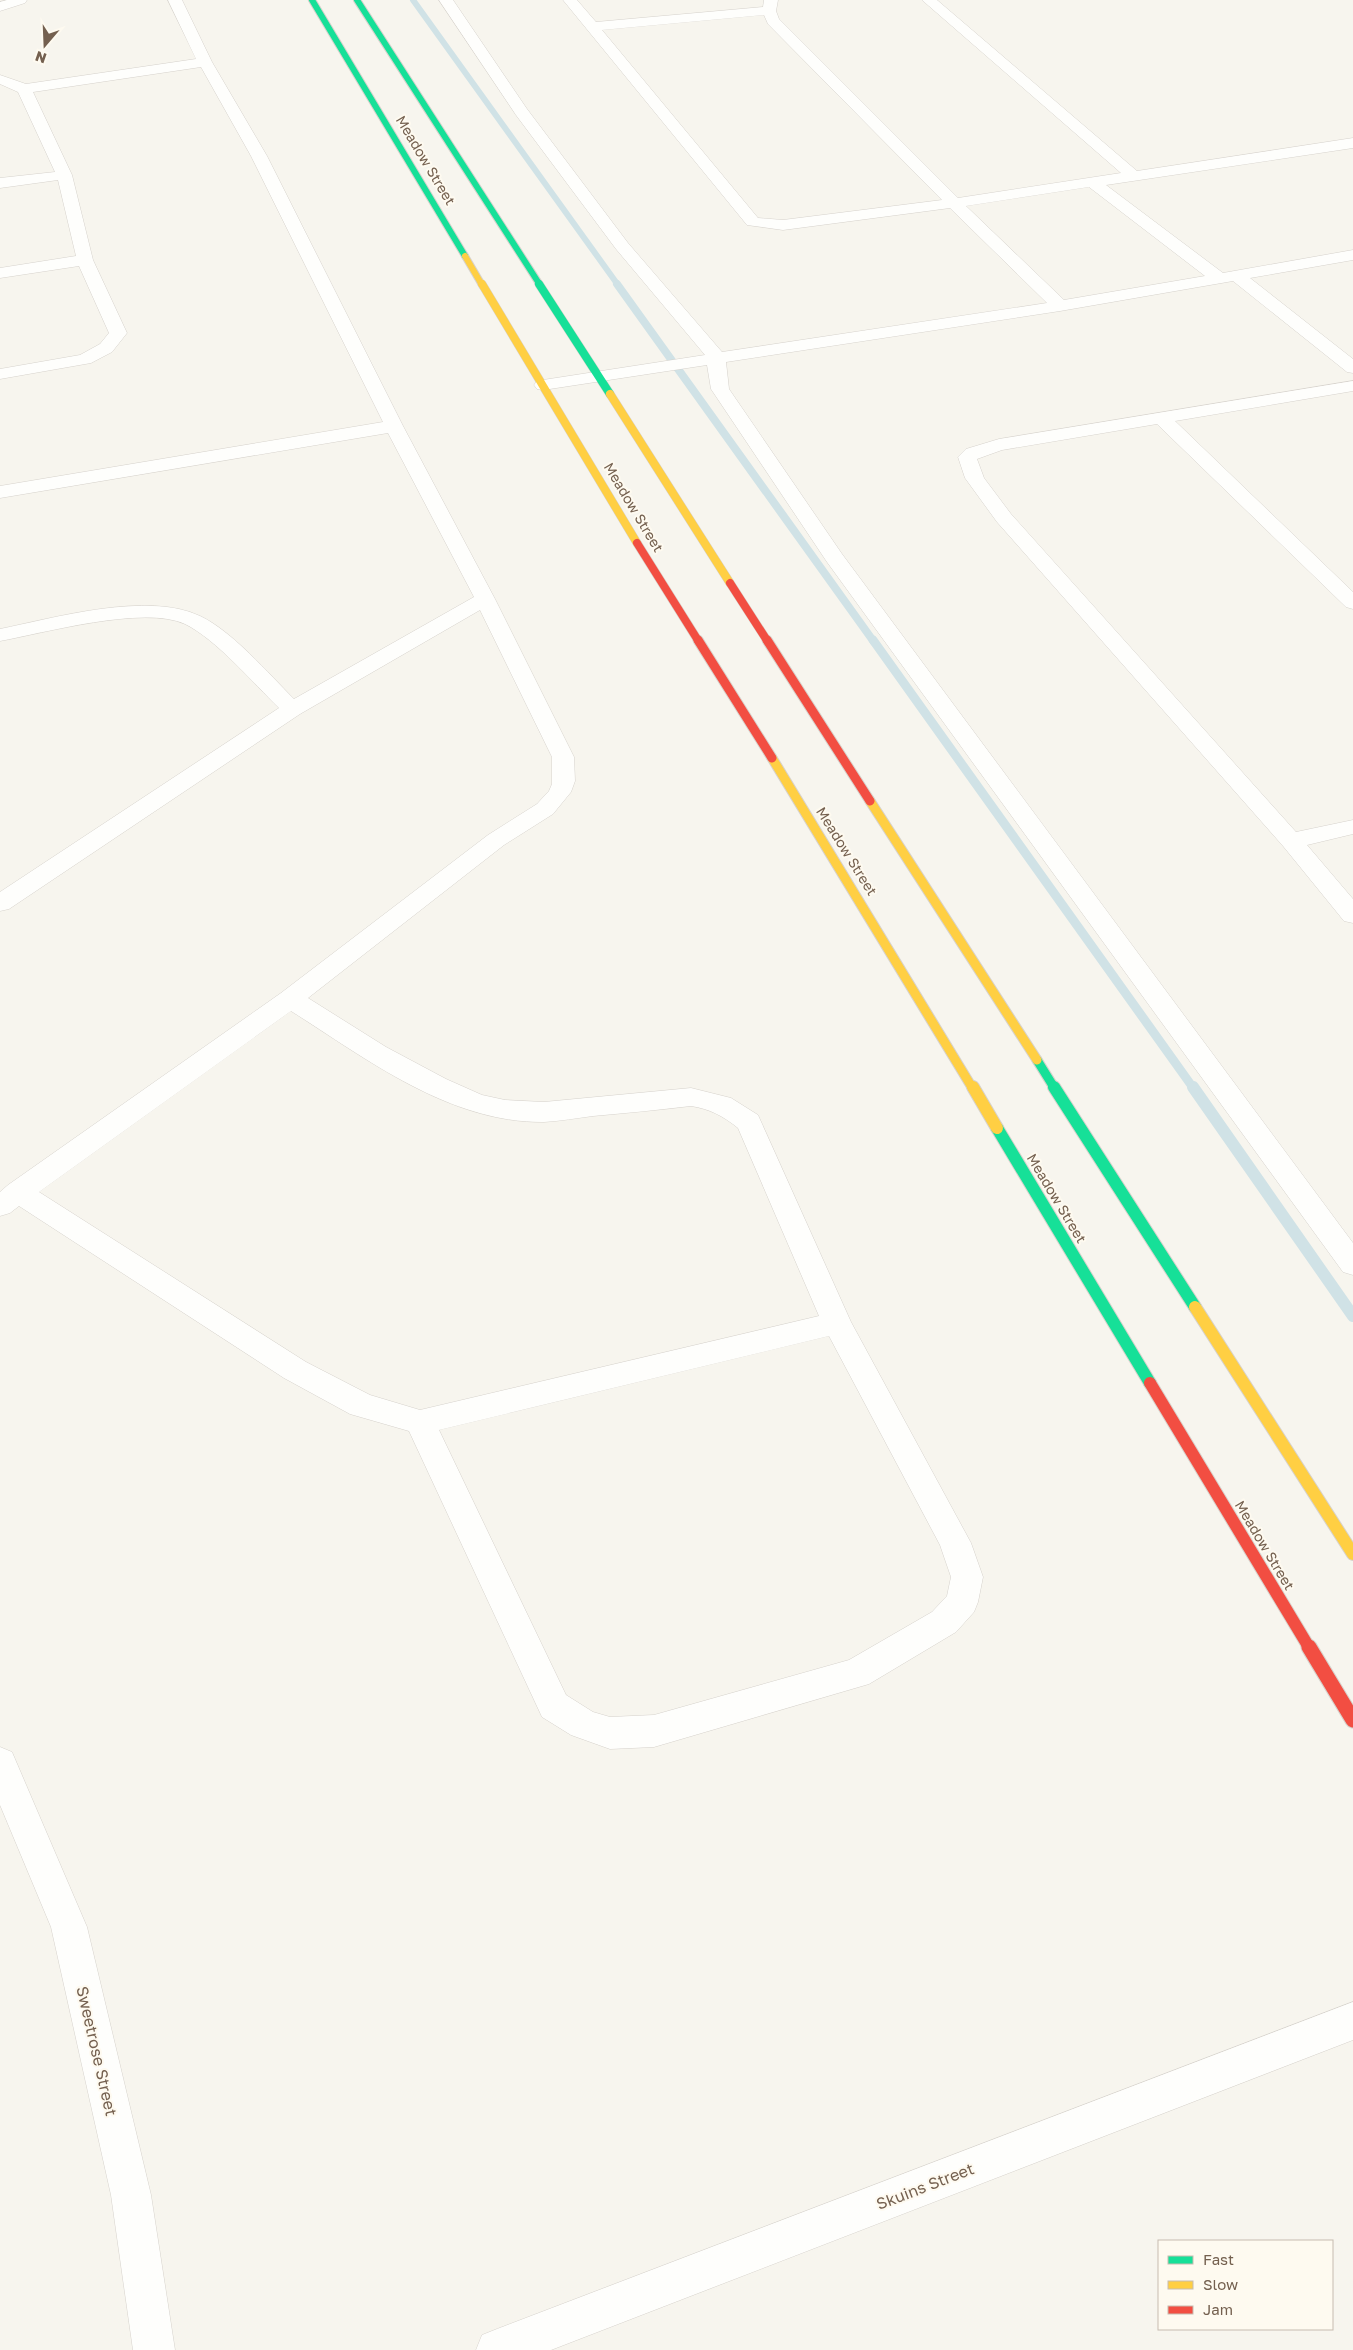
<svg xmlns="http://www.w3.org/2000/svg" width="1353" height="2350" viewBox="0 0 1353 2350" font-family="'Golos Text',sans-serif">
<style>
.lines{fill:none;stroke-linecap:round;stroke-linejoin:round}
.stream-far3{stroke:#d0e2e6;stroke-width:6}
.stream-far2{stroke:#d0e2e6;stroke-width:8}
.stream-far1{stroke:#d0e2e6;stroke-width:9}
.stream{stroke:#d0e2e6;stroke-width:12}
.street-casing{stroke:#d6d2cc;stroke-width:1}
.fast-far3-casing{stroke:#d7d2cc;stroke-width:8}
.fast-far2-casing{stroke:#d7d2cc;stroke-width:9}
.fast-far1-casing{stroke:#d7d2cc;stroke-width:11}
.fast-casing{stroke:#d7d2cc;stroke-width:14}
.slow-far3-casing{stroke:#d7d2cc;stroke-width:8}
.slow-far2-casing{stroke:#d7d2cc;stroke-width:9}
.slow-far1-casing{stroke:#d7d2cc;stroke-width:11}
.slow-casing{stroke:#d7d2cc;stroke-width:14}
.jam-far3-casing{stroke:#d7d2cc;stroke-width:9}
.jam-far2-casing{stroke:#d7d2cc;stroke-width:11}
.jam-far1-casing{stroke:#d7d2cc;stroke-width:14}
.jam-casing{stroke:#d7d2cc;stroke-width:17}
.street{fill:#fefefc;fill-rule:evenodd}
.fast-far3{stroke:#16e098;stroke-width:6}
.fast-far2{stroke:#16e098;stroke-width:8}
.fast-far1{stroke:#16e098;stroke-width:9}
.fast{stroke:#16e098;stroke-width:12}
.slow-far3{stroke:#ffcf43;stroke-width:6}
.slow-far2{stroke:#ffcf43;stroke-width:8}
.slow-far1{stroke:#ffcf43;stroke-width:9}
.slow{stroke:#ffcf43;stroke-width:12}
.jam-far3{stroke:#f24e42;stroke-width:8}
.jam-far2{stroke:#f24e42;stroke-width:9}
.jam-far1{stroke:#f24e42;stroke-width:12}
.jam{stroke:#f24e42;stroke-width:15}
.labels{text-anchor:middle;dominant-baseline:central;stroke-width:4;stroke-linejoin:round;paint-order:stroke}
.street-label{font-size:14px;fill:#74604f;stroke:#fefaf0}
.near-street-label{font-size:16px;fill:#74604f;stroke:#fefaf0}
</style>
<rect width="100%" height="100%" fill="#f7f5ee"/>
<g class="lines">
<polyline class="stream-far3" points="413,0 618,285"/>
<polyline class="stream-far2" points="617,284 874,642"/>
<polyline class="stream-far1" points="873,640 1194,1089"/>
<polyline class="stream" points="1193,1087 1353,1316"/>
<g class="street-casing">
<g id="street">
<polygon points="7,0 27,0 25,3 0,11 0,2"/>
<path d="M168 0H182L212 62 267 156 403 426 495 599 574 757 575 781 571 792 553 814 504 845 308 998 386 1047 446 1079 482 1095 505 1100 544 1102 691 1088 731 1098 758 1115 851 1322 971 1543 983 1577 978 1602 974 1612 956 1632 869 1684 654 1747 610 1749 571 1735 542 1717 409 1431 350 1414 284 1378 19 1206 10 1213 0 1216V1192L8 1185 281 993 488 835 537 804 549 791 552 784V757L480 610 300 714 9 909 0 911V892L279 708C253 683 217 640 185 624 144 605 44 633 0 641V629C54 618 148 591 200 616 232 631 268 673 294 699L474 597 388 433 0 498V486L383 422 251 156 201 67 33 92 72 175 93 260 127 333 112 352 91 363 0 379V369L80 355 100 344 109 333 79 266 0 278V268L76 256 58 180 0 188V178L55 172 18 92 0 84V75L26 84 196 59ZM291 1011C367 1059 449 1123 544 1122 560 1121 577 1118 593 1116 626 1113 658 1110 691 1106 710 1109 723 1116 738 1128L819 1316 420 1410 370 1395 306 1362 39 1192ZM829 1336 940 1545 951 1577 947 1596 932 1612 849 1660 654 1715 610 1717 593 1712 566 1695 439 1430Z"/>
<path d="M439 0H453L527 109 628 243 722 352 1047 303 950 208 783 230 747 225 563 0H577L596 22 763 7 764 0H778L776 11 779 19 958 198 1121 173 922 0H937L1137 171 1353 138V148L1106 185 1223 273 1353 250V260L1250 278 1353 359V373L1347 372 1233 281 1060 311 726 362 729 389 842 554 1353 1243V1275L1343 1272 827 562 711 389 707 365 543 390 537 389 534 385 537 381 543 380 705 355 616 249 516 115ZM764 15 768 24 942 200 783 220 758 218 602 30ZM1089 187 1205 276 1064 300 966 206Z"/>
<polygon points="1353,381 1353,391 1175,421 1353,592 1353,609 1346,607 1157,424 1002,450 977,459 984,478 1011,514 1296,832 1353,820 1353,834 1307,845 1353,899 1353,923 1344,921 1283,846 997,522 965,478 958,457 966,449 999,439"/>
<polygon points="0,1747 12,1752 87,1927 151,2195 175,2350 133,2350 111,2195 51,1927 0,1805"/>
<polygon points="1353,2002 1353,2040 551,2350 476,2350 482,2335 497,2329"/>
</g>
</g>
<g class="fast-far3-casing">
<g id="fast-far3">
<polyline points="312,0 465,256"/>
<polyline points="357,0 540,285"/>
</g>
</g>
<g class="fast-far2-casing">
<polyline id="fast-far2" points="539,284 610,394"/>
</g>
<g class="fast-far1-casing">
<polyline id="fast-far1" points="1037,1060 1055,1089"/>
</g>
<g class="fast-casing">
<g id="fast">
<polyline points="1054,1087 1195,1307"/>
<polyline points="997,1128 1150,1383"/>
</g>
</g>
<g class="slow-far3-casing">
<polyline id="slow-far3" points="465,256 482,285"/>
</g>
<g class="slow-far2-casing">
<g id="slow-far2">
<polyline points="482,284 637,543"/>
<polyline points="610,394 730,583"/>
</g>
</g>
<g class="slow-far1-casing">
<g id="slow-far1">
<polyline points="772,758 973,1089"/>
<polyline points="870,801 1037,1060"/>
</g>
</g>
<g class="slow-casing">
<g id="slow">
<polyline points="973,1087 997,1128"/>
<polyline points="1195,1307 1353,1554"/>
</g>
</g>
<g class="jam-far3-casing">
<g id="jam-far3">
<polyline points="637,543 699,642"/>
<polyline points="730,583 768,642"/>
</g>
</g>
<g class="jam-far2-casing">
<g id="jam-far2">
<polyline points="698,640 772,758"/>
<polyline points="767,640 870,801"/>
</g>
</g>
<g class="jam-far1-casing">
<polyline id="jam-far1" points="1150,1383 1310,1649"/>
</g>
<g class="jam-casing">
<polyline id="jam" points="1309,1647 1353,1720"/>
</g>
<use href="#street" class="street"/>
<use href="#fast-far3" class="fast-far3"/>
<use href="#fast-far2" class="fast-far2"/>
<use href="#fast-far1" class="fast-far1"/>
<use href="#fast" class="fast"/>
<use href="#slow-far3" class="slow-far3"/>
<use href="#slow-far2" class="slow-far2"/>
<use href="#slow-far1" class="slow-far1"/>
<use href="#slow" class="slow"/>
<use href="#jam-far3" class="jam-far3"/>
<use href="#jam-far2" class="jam-far2"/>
<use href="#jam-far1" class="jam-far1"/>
<use href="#jam" class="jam"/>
</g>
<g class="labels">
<g class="street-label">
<text transform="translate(426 160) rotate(59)">Meadow Street</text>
<text transform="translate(634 507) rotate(59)">Meadow Street</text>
<text transform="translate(847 851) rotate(58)">Meadow Street</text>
<text transform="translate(1057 1198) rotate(59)">Meadow Street</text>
<text transform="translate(1265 1545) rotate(59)">Meadow Street</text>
</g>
<g class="near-street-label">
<text transform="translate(97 2051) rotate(77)">Sweetrose Street</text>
<text transform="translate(925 2186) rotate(-21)">Skuins Street</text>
</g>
</g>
<rect x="1158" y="2240" width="175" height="90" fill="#fefaf0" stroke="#c7bcb0"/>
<rect x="1168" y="2256" width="25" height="8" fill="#16e098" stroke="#c7bcb0"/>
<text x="1203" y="2265" font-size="15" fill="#74604f">Fast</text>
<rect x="1168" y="2281" width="25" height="8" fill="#ffcf43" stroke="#c7bcb0"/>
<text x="1203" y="2290" font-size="15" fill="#74604f">Slow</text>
<rect x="1168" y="2306" width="25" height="8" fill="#f24e42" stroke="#c7bcb0"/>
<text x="1203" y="2315" font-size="15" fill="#74604f">Jam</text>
<g transform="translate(45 45) rotate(199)" stroke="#fefaf0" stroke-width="4" paint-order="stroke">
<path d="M0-4L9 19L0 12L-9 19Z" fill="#74604f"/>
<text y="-8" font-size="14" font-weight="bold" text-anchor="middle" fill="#74604f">N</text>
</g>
</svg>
